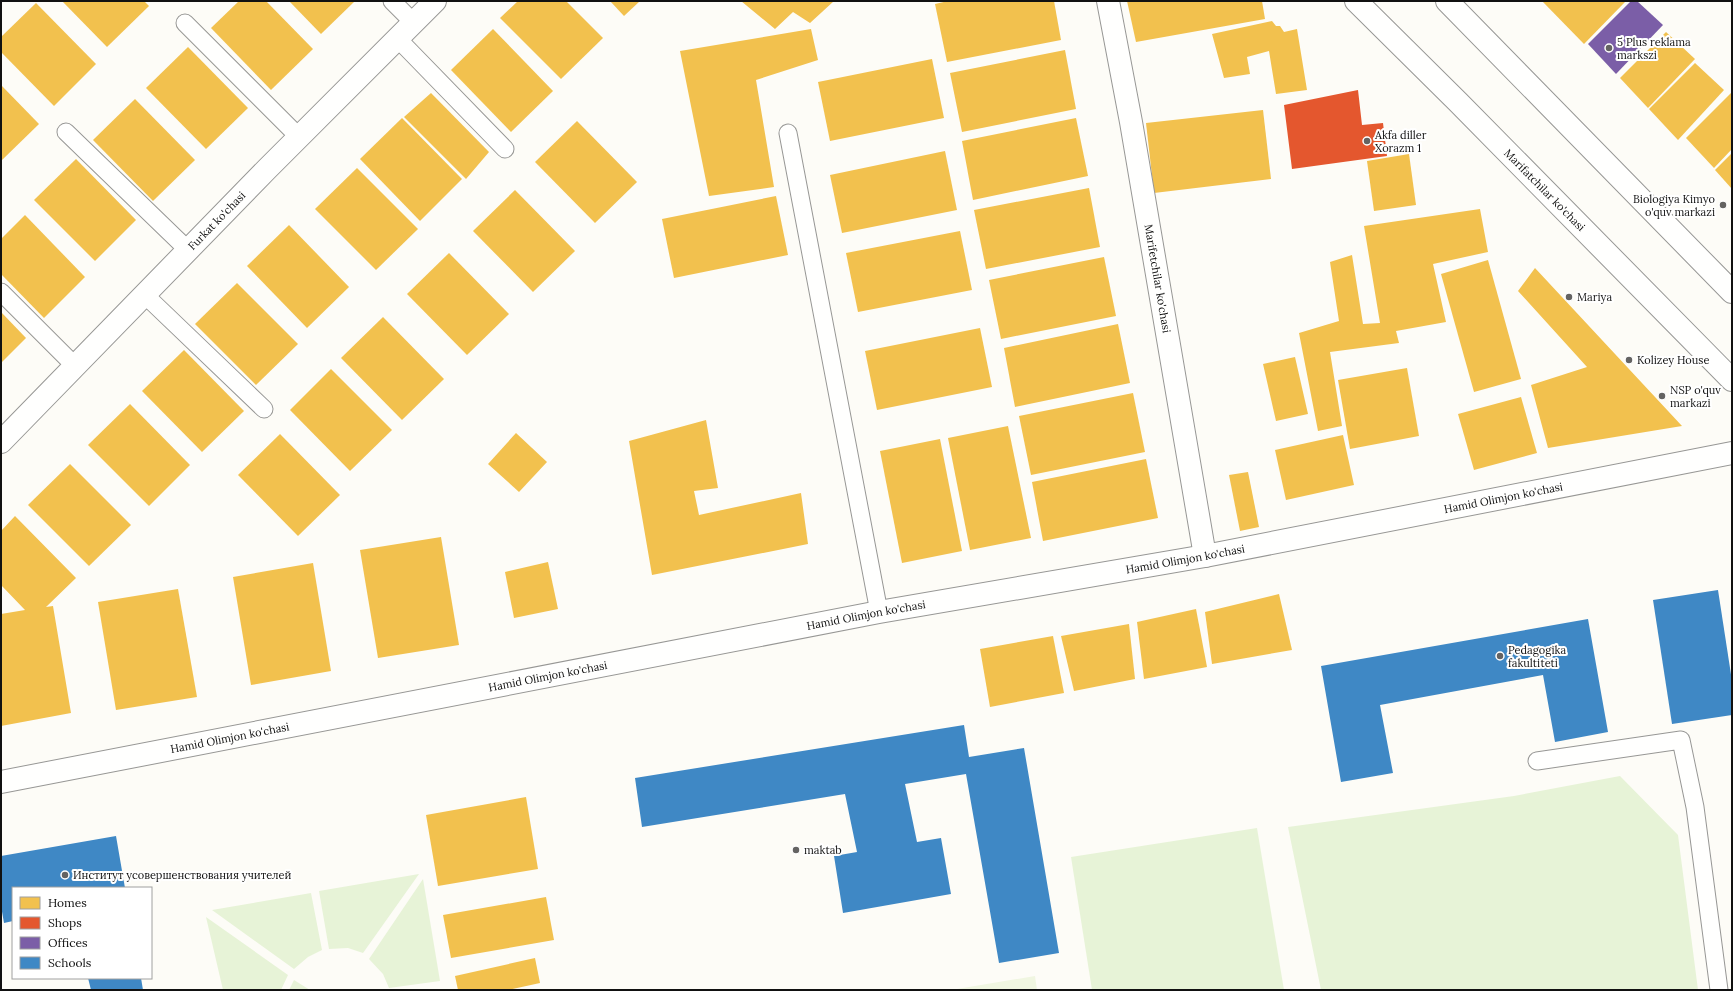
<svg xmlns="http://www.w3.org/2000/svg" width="1733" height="991" viewBox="0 0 1733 991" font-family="Lora,serif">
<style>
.green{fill:#e7f3d7}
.pitch{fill:#f0f6e1}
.homes{fill:#f2c14e}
.shops{fill:#e4572e}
.offices{fill:#7b5ea7}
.schools{fill:#3f88c5}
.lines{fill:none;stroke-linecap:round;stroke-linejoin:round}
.service-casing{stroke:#979795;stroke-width:19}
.minor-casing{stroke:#979795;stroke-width:24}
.tertiary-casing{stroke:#979795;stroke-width:24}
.service{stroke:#fffffe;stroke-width:17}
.minor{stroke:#fffffe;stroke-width:22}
.tertiary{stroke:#fffffe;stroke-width:22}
.poi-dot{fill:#646362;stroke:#fff;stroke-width:1.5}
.labels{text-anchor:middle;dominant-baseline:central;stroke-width:4;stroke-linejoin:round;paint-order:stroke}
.poi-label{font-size:11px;fill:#111;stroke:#fff;text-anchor:start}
.street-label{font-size:11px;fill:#111;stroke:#fff}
</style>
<rect width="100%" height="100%" fill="#fdfcf7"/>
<g class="green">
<polygon points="1620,776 1678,835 1698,990 1321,990 1288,827 1514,796"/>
<polygon points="1257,828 1284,990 1092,990 1071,857"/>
<polygon points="419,874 363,953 348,948 329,949 319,891"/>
<polygon points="423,879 440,981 389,988 383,974 369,959"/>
<polygon points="311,893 322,950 308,957 294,969 212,910"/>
<polygon points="206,917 288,975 281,990 223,990"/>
<polygon points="294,980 310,990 289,990"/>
</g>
<polygon class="pitch" points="1035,976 1037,990 951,990"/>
<g class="homes">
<polygon points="62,1 144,1 149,6 107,47"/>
<polygon points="239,1 266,1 313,49 271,90 211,28"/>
<polygon points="289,1 355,1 321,34"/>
<polygon points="518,1 566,1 603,38 561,79 500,18"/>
<polygon points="610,1 640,1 624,16"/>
<polygon points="741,1 834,1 810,23 793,12 775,29"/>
<polygon points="948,1 1054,1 1061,40 947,62 935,4"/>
<polygon points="1127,1 1262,1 1265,19 1136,42"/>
<polygon points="1542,1 1626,1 1584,44"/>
<polygon points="36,3 96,64 54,106 1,52 1,37"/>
<polygon points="1272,21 1276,26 1280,26 1284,32 1297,29 1307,90 1276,94 1269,51 1247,57 1250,74 1224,78 1212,34"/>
<polygon points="493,29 553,91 511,132 451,70"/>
<polygon points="811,29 818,60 756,80 774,187 709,196 680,51"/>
<polygon points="1666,32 1695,59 1648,108 1620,78"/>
<polygon points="188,47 248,108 206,149 146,88"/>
<polygon points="1065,50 1076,109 962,132 950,73"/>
<polygon points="932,59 944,118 830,141 818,82"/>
<polygon points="1695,63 1724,90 1678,140 1649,109"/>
<polygon points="1,85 39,124 1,161"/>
<polygon points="1732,92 1732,149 1714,168 1686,138"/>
<polygon points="431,93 489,152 466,179 404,117"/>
<polygon points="135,99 195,160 153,201 93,140"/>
<polygon points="1263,110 1271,179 1154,193 1146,123"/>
<polygon points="402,118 462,179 420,221 360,159"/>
<polygon points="1076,118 1088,176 973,200 962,141"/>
<polygon points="577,121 637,182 595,223 535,162"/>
<polygon points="945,151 957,210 842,233 830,175"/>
<polygon points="1732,153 1732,189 1715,170"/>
<polygon points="1409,154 1416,205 1374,211 1367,161"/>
<polygon points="76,159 136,220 95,261 34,200"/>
<polygon points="357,168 418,229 376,270 315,209"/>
<polygon points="1089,188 1100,247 986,269 974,210"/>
<polygon points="515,190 575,251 533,292 473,231"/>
<polygon points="776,196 788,255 674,278 662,219"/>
<polygon points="1480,209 1488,252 1433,264 1446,322 1396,331 1399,343 1330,352 1342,426 1318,431 1299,333 1339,321 1330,262 1352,255 1363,324 1380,323 1364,226"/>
<polygon points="25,215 85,277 44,318 1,274 1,239"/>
<polygon points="289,225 349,287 307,328 247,266"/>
<polygon points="960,231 972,290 858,312 846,253"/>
<polygon points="449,253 509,314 467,355 407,294"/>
<polygon points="1104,257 1116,316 1001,339 989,280"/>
<polygon points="1488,260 1521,379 1474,392 1441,274"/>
<polygon points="1535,268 1682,426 1548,448 1531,385 1587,367 1518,291"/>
<polygon points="237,283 298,344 256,385 195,324"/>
<polygon points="1,312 26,338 1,363"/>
<polygon points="383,317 444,379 402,420 341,358"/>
<polygon points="1118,324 1130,383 1015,407 1004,348"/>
<polygon points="980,328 992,387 877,410 865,351"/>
<polygon points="184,350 244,411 202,452 142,391"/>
<polygon points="1295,357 1308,414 1276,421 1263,364"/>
<polygon points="1407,368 1419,436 1350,449 1338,380"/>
<polygon points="331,369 392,430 350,471 290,410"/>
<polygon points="1133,393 1145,452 1031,475 1019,416"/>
<polygon points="1521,397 1537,453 1474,470 1458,414"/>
<polygon points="130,404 190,465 149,506 88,445"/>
<polygon points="706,420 718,488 694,491 699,515 801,493 808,544 652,575 629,441"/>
<polygon points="1008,426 1031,538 970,550 948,438"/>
<polygon points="516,433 547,462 519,492 488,464"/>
<polygon points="280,434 340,495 298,536 238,475"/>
<polygon points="1343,435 1354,485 1286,500 1275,450"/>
<polygon points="940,439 962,551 902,563 880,451"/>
<polygon points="1146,459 1158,518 1043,541 1032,482"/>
<polygon points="70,464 131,525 89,566 28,505"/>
<polygon points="1248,472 1259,527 1240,531 1229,475"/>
<polygon points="15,516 76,578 46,607 53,606 71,713 1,726 1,614 25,610 1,585 1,531"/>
<polygon points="441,537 459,645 378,658 360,550"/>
<polygon points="548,562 558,609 514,618 505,572"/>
<polygon points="313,563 331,671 251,685 233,577"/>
<polygon points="178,589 197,697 116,710 98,602"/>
<polygon points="1279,594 1292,650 1212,664 1205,612"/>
<polygon points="1196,609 1207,667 1144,679 1137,622"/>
<polygon points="1129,624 1135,679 1074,691 1061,636"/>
<polygon points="1053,636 1064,693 990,707 980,649"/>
<polygon points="526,797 538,869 438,886 426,815"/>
<polygon points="546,897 554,940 451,958 443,915"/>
<polygon points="535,958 540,983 508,990 458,990 455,976"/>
</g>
<polygon class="shops" points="1358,90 1362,125 1383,123 1387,156 1292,169 1284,105"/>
<polygon class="offices" points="1631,1 1637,1 1663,25 1616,74 1588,44"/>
<g class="schools">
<polygon points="1718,590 1732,681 1732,715 1672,724 1653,600"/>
<polygon points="1588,619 1608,732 1555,742 1543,675 1380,705 1393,773 1341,782 1321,666"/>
<polygon points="964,725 969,757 1024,748 1059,953 999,963 966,774 905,784 917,842 941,838 951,894 843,913 834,856 857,852 845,794 642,827 635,778"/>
<polygon points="116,836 125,888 13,888 13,921 4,923 1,906 1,856"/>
<polygon points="88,978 141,978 143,990 91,990"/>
</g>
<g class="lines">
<g class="service-casing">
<g id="service">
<polyline points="392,1 414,23"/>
<polyline points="185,23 299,137"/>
<polyline points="398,39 505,149"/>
<polyline points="66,132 188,250"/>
<polyline points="788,133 879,612"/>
<polyline points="1,292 75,366"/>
<polyline points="145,295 264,409"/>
<polyline points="1537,761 1681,740 1695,807 1719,990"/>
</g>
</g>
<g class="minor-casing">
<g id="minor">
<path id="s1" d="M1108 1 1131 122 1205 556"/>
<path id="s2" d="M1 442 267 169 435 1"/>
<path id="s3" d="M1 782 879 612 1205 556 1732 453"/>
</g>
</g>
<g class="tertiary-casing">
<g id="tertiary">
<path id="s4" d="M1356 1 1458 102 1732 380"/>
<polyline points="1447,1 1732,292"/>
</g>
</g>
<use href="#service" class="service"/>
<use href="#minor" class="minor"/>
<use href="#tertiary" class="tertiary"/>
</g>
<g class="poi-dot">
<circle cx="1609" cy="48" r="4"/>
<circle cx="1367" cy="141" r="4"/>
<circle cx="1723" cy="205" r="4"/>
<circle cx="1569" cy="297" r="4"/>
<circle cx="1629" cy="360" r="4"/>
<circle cx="1662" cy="396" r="4"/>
<circle cx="1500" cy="656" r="4"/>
<circle cx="796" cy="850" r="4"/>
<circle cx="65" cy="875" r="4"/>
</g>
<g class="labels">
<g class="poi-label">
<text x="1617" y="42">5 Plus reklama<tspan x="1617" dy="13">markszi</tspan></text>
<text x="1375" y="135">Akfa diller<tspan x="1375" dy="13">Xorazm 1</tspan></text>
<text x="1715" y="199" text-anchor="end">Biologiya Kimyo<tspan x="1715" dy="13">o'quv markazi</tspan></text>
<text x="1577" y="297">Mariya</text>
<text x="1637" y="360">Kolizey House</text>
<text x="1670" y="390">NSP o'quv<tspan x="1670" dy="13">markazi</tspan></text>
<text x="1508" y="650">Pedagogika<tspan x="1508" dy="13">fakultiteti</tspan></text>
<text x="804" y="850">maktab</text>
<text x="73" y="875">Институт усовершенствования учителей</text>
</g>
<g class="street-label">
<text stroke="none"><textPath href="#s4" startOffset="267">Marifatchilar ko'chasi</textPath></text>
<text stroke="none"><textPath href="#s2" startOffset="309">Furkat ko'chasi</textPath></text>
<text stroke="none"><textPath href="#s1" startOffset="282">Marifetchilar ko'chasi</textPath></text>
<text stroke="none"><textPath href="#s3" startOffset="1529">Hamid Olimjon ko'chasi</textPath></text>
<text stroke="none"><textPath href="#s3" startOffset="1205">Hamid Olimjon ko'chasi</textPath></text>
<text stroke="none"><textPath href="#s3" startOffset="881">Hamid Olimjon ko'chasi</textPath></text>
<text stroke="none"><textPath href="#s3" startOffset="557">Hamid Olimjon ko'chasi</textPath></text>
<text stroke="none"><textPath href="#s3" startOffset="233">Hamid Olimjon ko'chasi</textPath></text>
</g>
</g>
<rect width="1733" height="991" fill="none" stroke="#111111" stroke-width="4"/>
<rect x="12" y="887" width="140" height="92" fill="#ffffff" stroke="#a0a0a0"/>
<rect x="20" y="897" width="20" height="12" fill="#f2c14e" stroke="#a0a0a0"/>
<text x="48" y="907" font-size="12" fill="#111111">Homes</text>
<rect x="20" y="917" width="20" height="12" fill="#e4572e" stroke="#a0a0a0"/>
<text x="48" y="927" font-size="12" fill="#111111">Shops</text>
<rect x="20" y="937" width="20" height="12" fill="#7b5ea7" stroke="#a0a0a0"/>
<text x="48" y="947" font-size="12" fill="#111111">Offices</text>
<rect x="20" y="957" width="20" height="12" fill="#3f88c5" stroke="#a0a0a0"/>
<text x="48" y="967" font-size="12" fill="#111111">Schools</text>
</svg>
